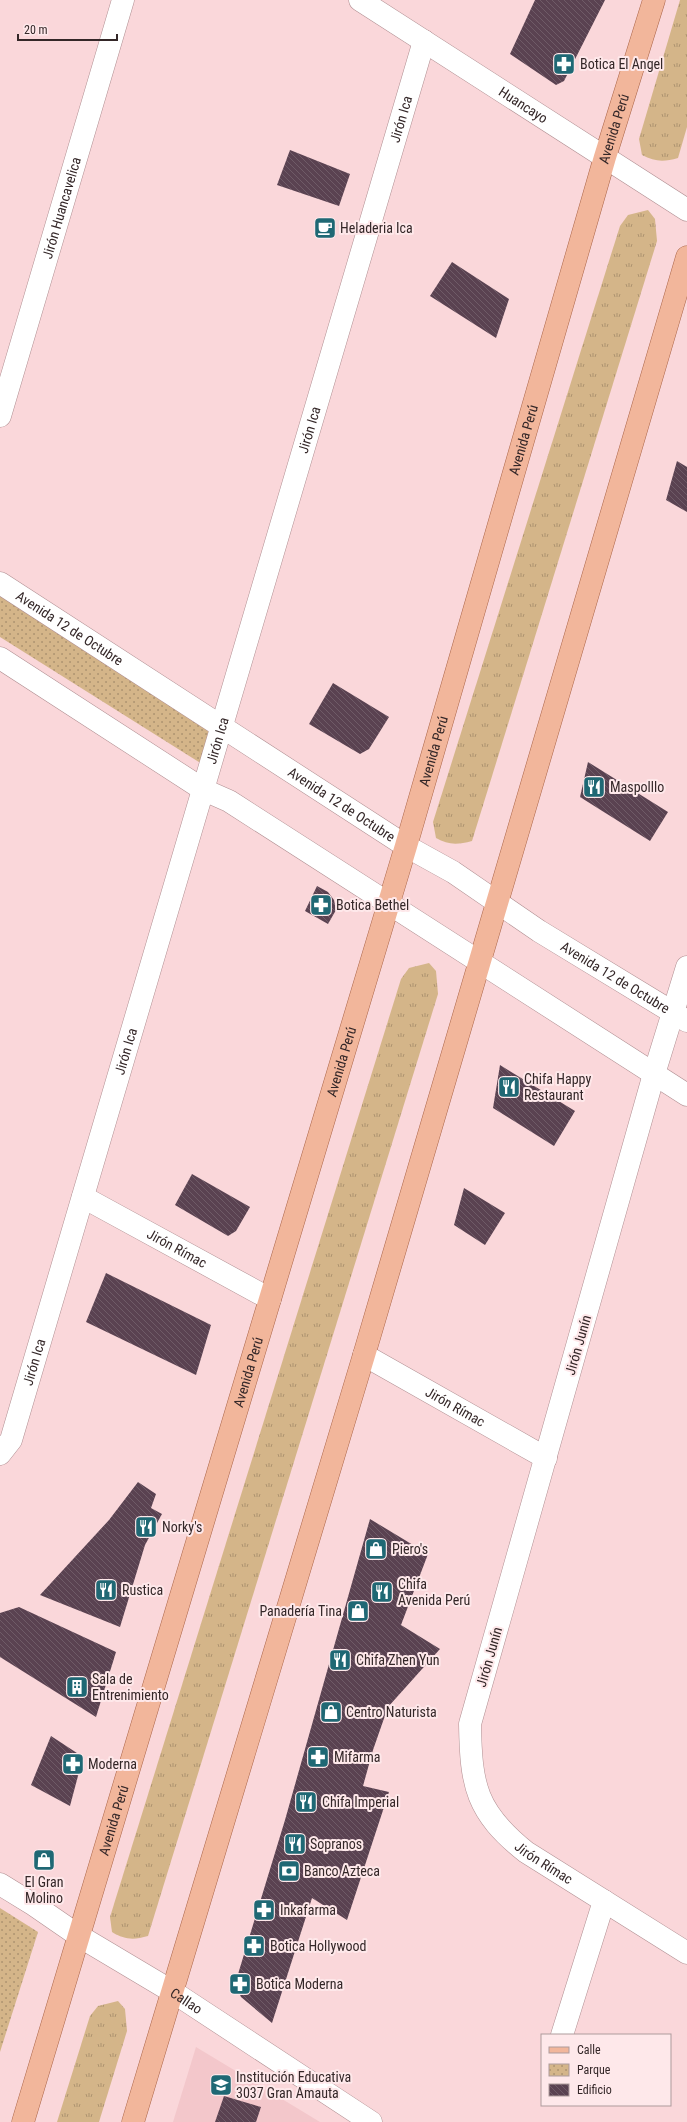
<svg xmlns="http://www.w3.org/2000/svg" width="687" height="2122" viewBox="0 0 687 2122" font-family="'Roboto Condensed',sans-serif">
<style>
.built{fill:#f3c7cb}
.grass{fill:url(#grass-tufts)}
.park{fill:url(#park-dots)}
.building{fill:url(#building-back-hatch)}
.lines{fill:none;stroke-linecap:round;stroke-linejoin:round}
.street-casing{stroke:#b08f92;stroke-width:23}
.secondary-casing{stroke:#b08f92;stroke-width:23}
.primary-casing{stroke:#aa6548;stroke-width:23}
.street{stroke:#fff;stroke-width:22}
.secondary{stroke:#fff;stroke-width:22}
.primary{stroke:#f2b69b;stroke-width:22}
.labels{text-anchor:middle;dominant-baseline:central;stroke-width:4;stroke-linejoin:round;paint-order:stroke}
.poi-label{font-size:14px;fill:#342728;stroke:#fee8ea;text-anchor:start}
.street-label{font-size:14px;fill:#342728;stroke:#fee8ea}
</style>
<defs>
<pattern id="grass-tufts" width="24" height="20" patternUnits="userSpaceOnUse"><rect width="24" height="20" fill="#d4b589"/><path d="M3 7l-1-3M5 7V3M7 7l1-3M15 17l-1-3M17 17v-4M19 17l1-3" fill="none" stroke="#ad9370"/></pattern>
<pattern id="park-dots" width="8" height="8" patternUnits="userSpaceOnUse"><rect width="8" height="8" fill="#d4b589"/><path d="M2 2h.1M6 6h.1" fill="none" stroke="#ad9370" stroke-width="1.8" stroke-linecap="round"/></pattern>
<pattern id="building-back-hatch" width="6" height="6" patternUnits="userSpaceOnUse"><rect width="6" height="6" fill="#5a4251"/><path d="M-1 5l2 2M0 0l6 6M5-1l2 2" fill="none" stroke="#6f5b67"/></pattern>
</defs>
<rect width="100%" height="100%" fill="#fad7da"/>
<polygon class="built" points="196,2047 320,2122 173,2122"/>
<g class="grass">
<path d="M680 0H687V127L678 158C664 162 655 162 642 155L639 139Z"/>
<path d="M648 210 655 219 657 241 472 841C457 845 448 845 436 838L433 822 620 226 628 215Z"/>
<path d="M429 963 436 971 438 994 148 1936C134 1940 125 1940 112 1932L110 1917 401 979 409 968Z"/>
<polygon points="118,2001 125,2009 127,2031 99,2122 57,2122 90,2016 98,2006"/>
</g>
<g class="park">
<polygon points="0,588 213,728 202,764 0,637"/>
<polygon points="0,1908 38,1932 0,2052"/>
</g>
<g class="building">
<polygon points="535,0 605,0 564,81 556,85 510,54"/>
<polygon points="290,150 350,174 339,206 277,185"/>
<polygon points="452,262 509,299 496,338 430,296"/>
<polygon points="677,461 687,467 687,512 666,500"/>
<polygon points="333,683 389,717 369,749 360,754 309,724"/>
<polygon points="588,762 668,812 650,841 580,797"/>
<polygon points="317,886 328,892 334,900 336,910 328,924 305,911"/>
<polygon points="500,1065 575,1111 554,1146 493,1108"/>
<polygon points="192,1174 250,1207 236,1231 228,1236 175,1205"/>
<polygon points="464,1188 505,1213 485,1245 454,1225"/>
<polygon points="106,1273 211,1325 196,1375 86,1322"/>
<polygon points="138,1482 156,1494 151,1508 162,1514 145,1545 120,1627 40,1595 109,1520"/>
<polygon points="370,1519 428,1554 401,1625 440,1649 388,1707 373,1750 363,1786 389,1792 347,1920 312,1898 272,2023 241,1997 235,1984 285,1820"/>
<polygon points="19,1607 116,1652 96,1717 0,1657 0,1613"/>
<polygon points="51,1736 83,1757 70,1806 31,1785"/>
<polygon points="224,2096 261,2107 256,2122 215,2122"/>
</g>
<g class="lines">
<g class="street-casing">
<g id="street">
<path id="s1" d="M360 0 687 210"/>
<path id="s2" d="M0 416 123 0"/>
<path id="s3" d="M687 967 654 1074 470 1724C471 1786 476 1812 526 1852L687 1953"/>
<path id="s4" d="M83 1197 270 1299"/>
<path id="s5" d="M364 1355 546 1458"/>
<path id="s6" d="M0 1454 11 1440 424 41"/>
<path id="s7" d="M0 1884 34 1905 79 1936 173 1992 371 2122"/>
<polyline points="562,2035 604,1901"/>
</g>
</g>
<g class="secondary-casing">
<g id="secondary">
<path id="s8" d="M0 583 406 846 453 872 539 931 687 1021"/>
<polyline points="0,658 204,790 229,801 687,1095"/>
</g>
</g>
<g class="primary-casing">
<g id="primary">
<path id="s9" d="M23 2122 406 846 605 157 654 0"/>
<polyline points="133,2122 364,1355 687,257"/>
</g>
</g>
<use href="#street" class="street"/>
<use href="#secondary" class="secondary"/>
<use href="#primary" class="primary"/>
</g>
<defs>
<g id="pharmacy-square" transform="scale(1.15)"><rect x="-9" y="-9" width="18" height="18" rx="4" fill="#1f6874" stroke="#fee8ea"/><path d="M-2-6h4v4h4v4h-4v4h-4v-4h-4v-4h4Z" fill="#fff"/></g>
<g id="cafe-square" transform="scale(1.15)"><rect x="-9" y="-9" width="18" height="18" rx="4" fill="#1f6874" stroke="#fee8ea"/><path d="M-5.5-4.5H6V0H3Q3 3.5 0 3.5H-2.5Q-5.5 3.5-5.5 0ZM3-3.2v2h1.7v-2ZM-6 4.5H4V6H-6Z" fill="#fff"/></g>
<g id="restaurant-square" transform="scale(1.15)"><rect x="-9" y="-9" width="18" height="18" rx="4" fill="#1f6874" stroke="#fee8ea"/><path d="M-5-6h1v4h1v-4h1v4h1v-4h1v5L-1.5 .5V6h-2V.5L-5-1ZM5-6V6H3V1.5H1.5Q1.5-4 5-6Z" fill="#fff"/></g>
<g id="shop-square" transform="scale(1.15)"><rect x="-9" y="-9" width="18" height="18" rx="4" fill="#1f6874" stroke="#fee8ea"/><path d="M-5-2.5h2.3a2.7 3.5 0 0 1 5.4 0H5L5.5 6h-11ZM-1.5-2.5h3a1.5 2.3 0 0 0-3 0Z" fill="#fff"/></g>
<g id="building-square" transform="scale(1.15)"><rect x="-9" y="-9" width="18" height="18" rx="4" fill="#1f6874" stroke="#fee8ea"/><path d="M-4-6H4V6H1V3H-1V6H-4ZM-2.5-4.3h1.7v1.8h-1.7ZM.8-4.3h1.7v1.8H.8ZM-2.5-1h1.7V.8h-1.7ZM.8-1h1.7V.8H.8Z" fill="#fff"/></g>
<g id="bank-square" transform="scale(1.15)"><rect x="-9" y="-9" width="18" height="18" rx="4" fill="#1f6874" stroke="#fee8ea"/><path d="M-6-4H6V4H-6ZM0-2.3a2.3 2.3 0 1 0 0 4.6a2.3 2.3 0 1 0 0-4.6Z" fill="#fff"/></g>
<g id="school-square" transform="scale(1.15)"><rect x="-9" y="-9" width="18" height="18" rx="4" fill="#1f6874" stroke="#fee8ea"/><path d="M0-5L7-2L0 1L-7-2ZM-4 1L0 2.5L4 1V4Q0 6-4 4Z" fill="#fff"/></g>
</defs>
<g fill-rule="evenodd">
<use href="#pharmacy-square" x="564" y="64"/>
<use href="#cafe-square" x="325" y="228"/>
<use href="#restaurant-square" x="594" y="787"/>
<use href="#pharmacy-square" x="321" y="905"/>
<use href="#restaurant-square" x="509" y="1087"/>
<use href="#restaurant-square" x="146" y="1527"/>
<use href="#shop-square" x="376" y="1549"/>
<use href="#restaurant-square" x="106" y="1590"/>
<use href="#restaurant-square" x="382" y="1592"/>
<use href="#shop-square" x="358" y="1611"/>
<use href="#restaurant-square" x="340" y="1660"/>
<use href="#building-square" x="77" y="1687"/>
<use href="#shop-square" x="331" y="1712"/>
<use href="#pharmacy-square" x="318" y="1757"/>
<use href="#pharmacy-square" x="73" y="1764"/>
<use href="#restaurant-square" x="306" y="1802"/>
<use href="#restaurant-square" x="295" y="1844"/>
<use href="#shop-square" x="44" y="1860"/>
<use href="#bank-square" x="289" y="1871"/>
<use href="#pharmacy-square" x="264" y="1910"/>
<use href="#pharmacy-square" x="254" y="1946"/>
<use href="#pharmacy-square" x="240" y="1984"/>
<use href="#school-square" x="221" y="2085"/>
</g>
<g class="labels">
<g class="poi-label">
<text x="580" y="64">Botica El Angel</text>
<text x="340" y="228">Heladeria Ica</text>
<text x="610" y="787">Maspolllo</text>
<text x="336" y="905">Botica Bethel</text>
<text x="524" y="1079">Chifa Happy<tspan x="524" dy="16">Restaurant</tspan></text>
<text x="162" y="1527">Norky's</text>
<text x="392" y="1549">Piero's</text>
<text x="398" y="1584">Chifa<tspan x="398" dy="16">Avenida Perú</tspan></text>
<text x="122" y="1590">Rustica</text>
<text x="342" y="1611" text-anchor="end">Panadería Tina</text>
<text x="356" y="1660">Chifa Zhen Yun</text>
<text x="92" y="1679">Sala de<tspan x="92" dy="16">Entrenimiento</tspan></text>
<text x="346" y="1712">Centro Naturista</text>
<text x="334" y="1757">Mifarma</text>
<text x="88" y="1764">Moderna</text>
<text x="322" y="1802">Chifa Imperial</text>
<text x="310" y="1844">Sopranos</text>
<text x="304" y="1871">Banco Azteca</text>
<text x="44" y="1882" text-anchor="middle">El Gran<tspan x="44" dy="16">Molino</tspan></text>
<text x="280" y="1910">Inkafarma</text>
<text x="270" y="1946">Botica Hollywood</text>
<text x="256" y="1984">Botica Moderna</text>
<text x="236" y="2077">Institución Educativa<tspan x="236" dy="16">3037 Gran Amauta</tspan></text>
</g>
<g class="street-label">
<text stroke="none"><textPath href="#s1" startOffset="194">Huancayo</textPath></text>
<text stroke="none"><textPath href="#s6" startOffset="1395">Jirón Ica</textPath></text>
<text stroke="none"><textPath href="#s9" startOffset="2079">Avenida Perú</textPath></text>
<text stroke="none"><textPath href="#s2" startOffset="217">Jirón Huancavelica</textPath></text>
<text stroke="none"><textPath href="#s6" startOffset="1071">Jirón Ica</textPath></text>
<text stroke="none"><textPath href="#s9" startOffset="1755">Avenida Perú</textPath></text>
<text stroke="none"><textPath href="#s8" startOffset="83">Avenida 12 de Octubre</textPath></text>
<text stroke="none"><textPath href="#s6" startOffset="747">Jirón Ica</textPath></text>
<text stroke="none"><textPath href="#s9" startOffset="1431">Avenida Perú</textPath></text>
<text stroke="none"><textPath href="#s8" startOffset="407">Avenida 12 de Octubre</textPath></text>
<text stroke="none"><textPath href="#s8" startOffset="731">Avenida 12 de Octubre</textPath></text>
<text stroke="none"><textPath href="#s6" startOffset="423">Jirón Ica</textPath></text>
<text stroke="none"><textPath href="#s9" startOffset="1107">Avenida Perú</textPath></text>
<text stroke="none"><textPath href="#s4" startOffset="107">Jirón Rímac</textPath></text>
<text transform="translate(578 1345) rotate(-74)">Jirón Junín</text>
<text stroke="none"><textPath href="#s6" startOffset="99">Jirón Ica</textPath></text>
<text stroke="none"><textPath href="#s9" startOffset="783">Avenida Perú</textPath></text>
<text stroke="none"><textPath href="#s5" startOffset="105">Jirón Rímac</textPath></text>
<text transform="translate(489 1657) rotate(-74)">Jirón Junín</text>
<text stroke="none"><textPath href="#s9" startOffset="315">Avenida Perú</textPath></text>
<text stroke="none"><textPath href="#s3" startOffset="955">Jirón Rímac</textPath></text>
<text stroke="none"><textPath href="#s7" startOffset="220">Callao</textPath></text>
</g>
</g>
<rect x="541" y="2034" width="130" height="72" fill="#fee8ea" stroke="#ad9b9c"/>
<rect x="549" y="2047" width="20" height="6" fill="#f2b69b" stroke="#ad9b9c"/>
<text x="577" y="2054" font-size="12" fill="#342728">Calle</text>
<rect x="549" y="2064" width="20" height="12" fill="url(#park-dots)" stroke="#ad9b9c"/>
<text x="577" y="2074" font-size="12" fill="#342728">Parque</text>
<rect x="549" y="2084" width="20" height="12" fill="url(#building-back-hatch)" stroke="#ad9b9c"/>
<text x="577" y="2094" font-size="12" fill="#342728">Edificio</text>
<path d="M18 34v6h99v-6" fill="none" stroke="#342728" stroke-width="2"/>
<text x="24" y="34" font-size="12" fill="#342728" stroke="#fee8ea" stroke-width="3" paint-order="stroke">20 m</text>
</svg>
